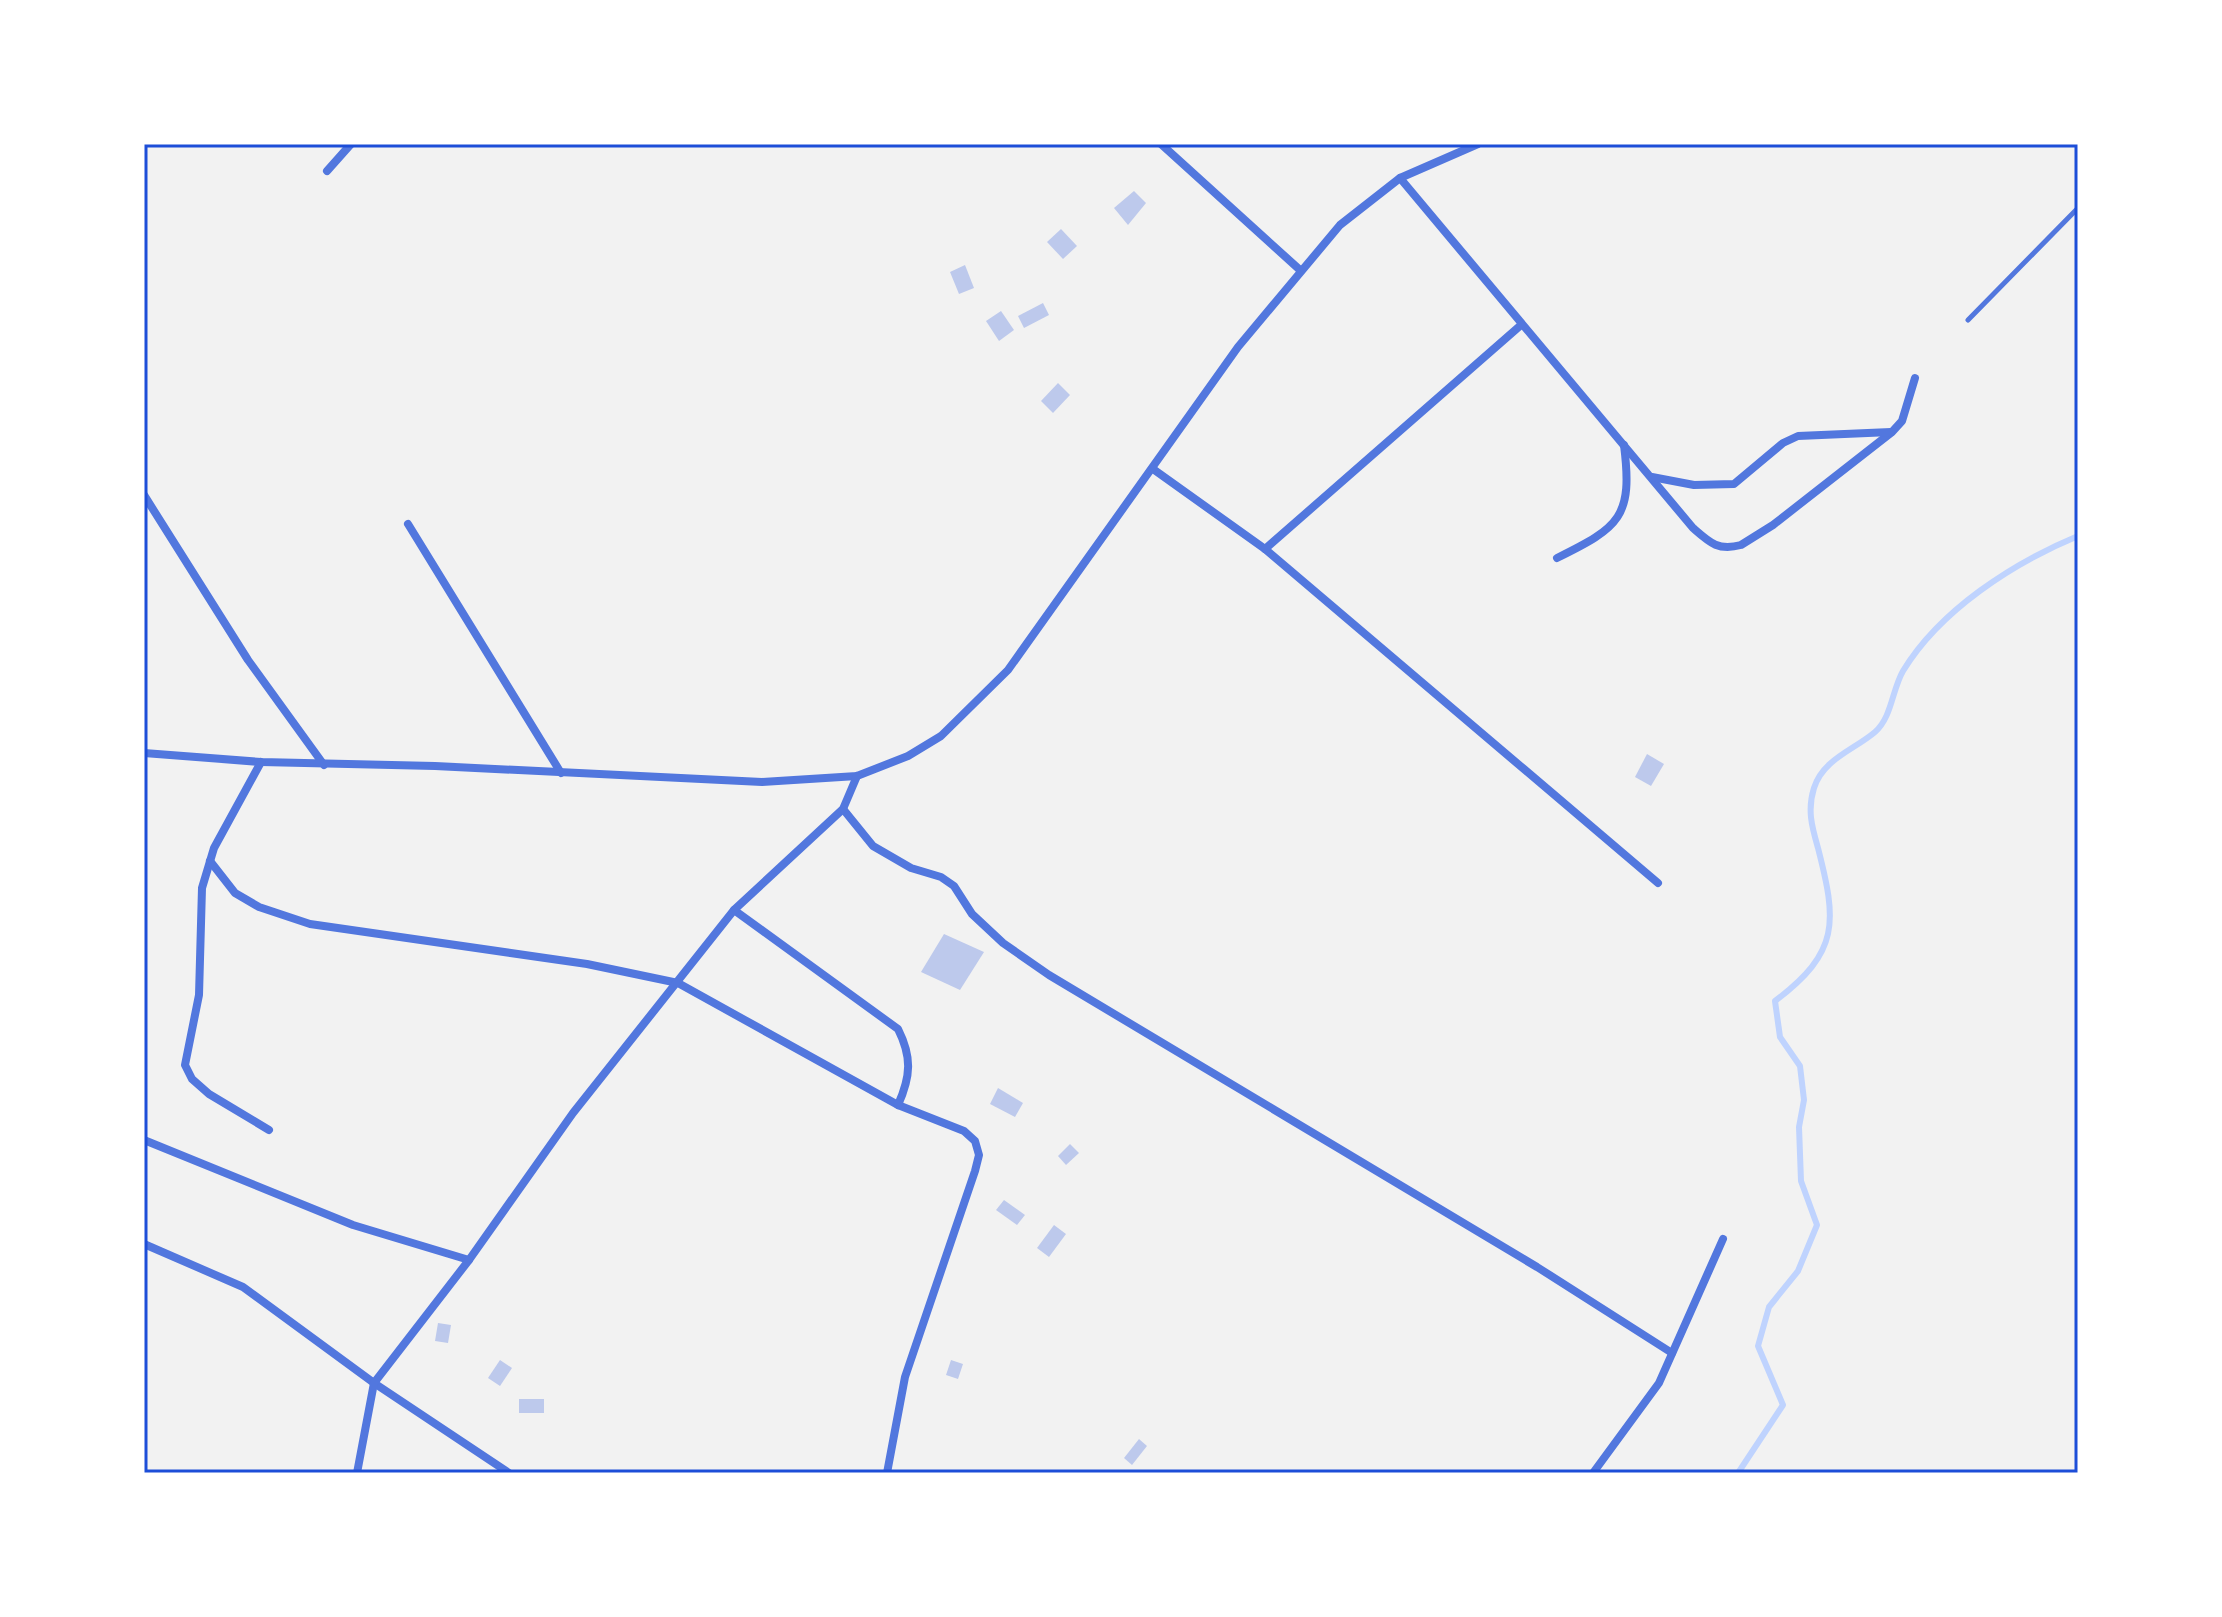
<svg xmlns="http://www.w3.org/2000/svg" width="2222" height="1617" viewBox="0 0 2222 1617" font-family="'Times New Roman',serif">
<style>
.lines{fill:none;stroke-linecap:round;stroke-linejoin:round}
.stream{stroke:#bfd3fe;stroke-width:6}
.building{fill:#bdc9ec}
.service{stroke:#5277de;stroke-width:5}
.minor{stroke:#5277de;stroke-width:8}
.neatline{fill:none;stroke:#1d4ed8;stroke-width:3}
</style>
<rect width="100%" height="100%" fill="#f2f2f2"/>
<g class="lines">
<path class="stream" d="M1738 1473 1783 1405 1758 1346 1769 1307 1798 1271 1817 1225 1801 1181 1799 1127 1804 1100 1800 1066 1780 1037 1775 1001C1840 952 1837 922 1818 848 1812 827 1807 810 1814 788 1823 759 1854 750 1875 732 1892 717 1892 690 1903 671 1940 610 2013 563 2078 536"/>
</g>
<g class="building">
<polygon points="1134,191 1146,203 1128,225 1114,208"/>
<polygon points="1061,229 1077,246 1063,259 1047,242"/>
<polygon points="965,265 974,288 959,294 950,272"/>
<polygon points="1043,303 1049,315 1024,328 1018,316"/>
<polygon points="1001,311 1014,330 999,341 986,321"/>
<polygon points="1058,383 1070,395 1053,413 1041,401"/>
<polygon points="1647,754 1664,764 1651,786 1635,777"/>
<polygon points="944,934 984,952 960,990 921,972"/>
<polygon points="998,1088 1023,1103 1015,1117 990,1104"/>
<polygon points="1070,1144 1079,1153 1066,1165 1058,1156"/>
<polygon points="1004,1200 1025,1215 1017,1225 996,1210"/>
<polygon points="1054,1225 1066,1234 1049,1257 1037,1248"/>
<polygon points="438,1323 451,1325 448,1343 435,1341"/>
<polygon points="500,1360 512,1368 500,1386 488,1378"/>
<polygon points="951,1360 963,1364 958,1379 946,1375"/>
<rect x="519" y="1399" width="25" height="14"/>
<polygon points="1139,1439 1147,1446 1132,1465 1124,1458"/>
</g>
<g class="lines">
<polyline class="service" points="1968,320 2078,208"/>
<g class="minor">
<polyline points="1161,144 1300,270"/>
<polyline points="327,171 351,144"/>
<path d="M1400 178 1693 528C1710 543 1718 551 1741 545L1773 525 1892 432 1902 421 1915 378"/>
<polyline points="1153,469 1265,549 1658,883"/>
<polyline points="1652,477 1694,485 1734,484 1783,443 1798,436 1891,432"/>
<polyline points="144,495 248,660 324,765"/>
<polyline points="408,524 561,773"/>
<polyline points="1265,549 1521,325"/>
<path d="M1557 558C1620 527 1633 517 1624 445"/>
<polyline points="144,753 261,762 435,766 762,782 857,776 908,756 941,736 1008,670 1238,347 1340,225 1400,178 1478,144"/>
<polyline points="261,762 214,848 202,888 199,995 185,1065 192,1079 209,1094 269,1130"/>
<polyline points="843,809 873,846 911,868 941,877 954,886 972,914 1003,943 1049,975 1537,1267 1672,1353"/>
<polyline points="210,861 235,893 259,907 310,924 587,964 678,983 898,1105 964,1131 975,1141 979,1155 975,1171 905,1377 887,1473"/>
<path d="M734 910 898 1029C912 1057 911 1076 898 1105"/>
<polyline points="144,1140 353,1225 469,1260"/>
<polyline points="144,1244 243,1287 374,1383 509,1473"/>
<polyline points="357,1473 374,1383 469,1260 573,1113 734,910 843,809 857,776"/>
<polyline points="1593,1473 1659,1383 1723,1239"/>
</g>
</g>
<rect width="2222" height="1617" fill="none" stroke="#ffffff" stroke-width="292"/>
<rect x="146" y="146" width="1930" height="1325" class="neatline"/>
</svg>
